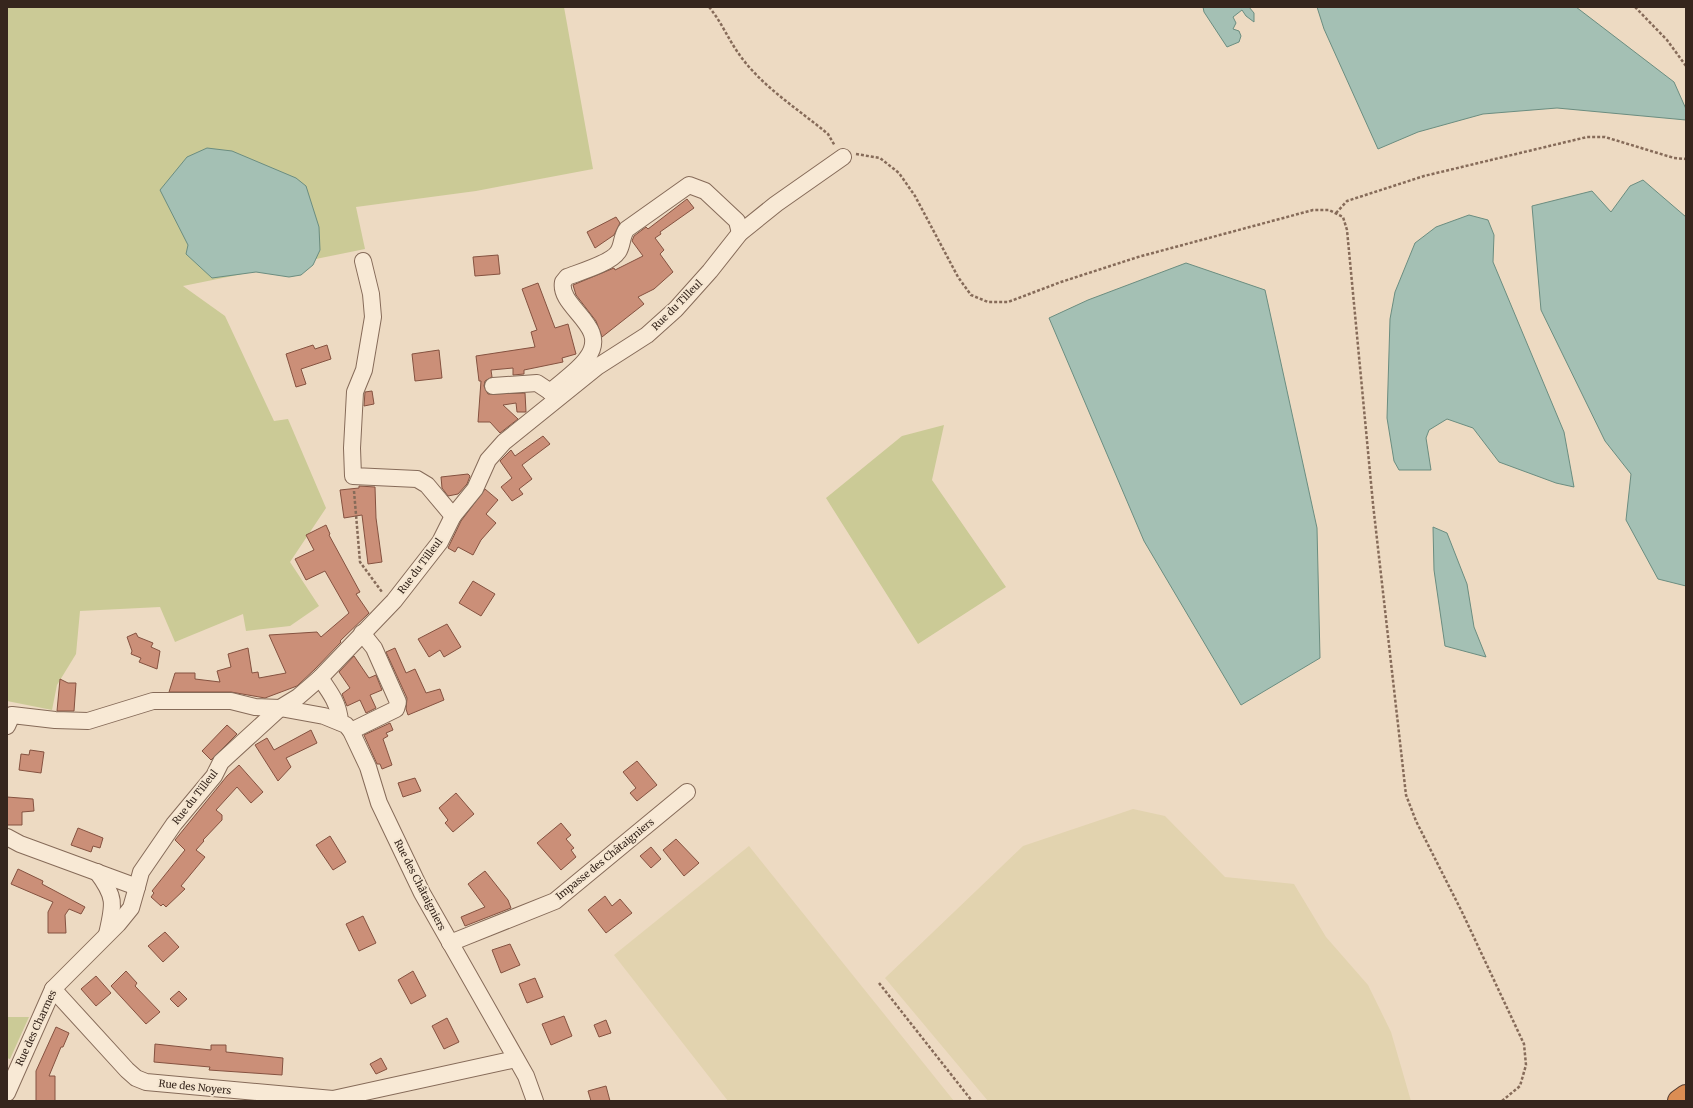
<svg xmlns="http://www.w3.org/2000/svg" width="1693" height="1108" viewBox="0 0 1693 1108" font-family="Merriweather,serif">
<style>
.farmland{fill:#e2d3af}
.green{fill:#cbca96}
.water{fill:#a4c0b4;stroke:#6b8d80}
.building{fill:#cb8f78;stroke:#855240}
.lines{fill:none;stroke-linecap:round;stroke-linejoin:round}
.minor-casing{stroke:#866b59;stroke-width:18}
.highway-casing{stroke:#543a2e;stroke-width:24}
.path{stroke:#866b59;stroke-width:2.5;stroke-dasharray:3 2;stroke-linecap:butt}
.minor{stroke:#f8e9d5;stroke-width:16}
.highway{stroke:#db8d53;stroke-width:22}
.labels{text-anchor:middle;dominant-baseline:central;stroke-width:4;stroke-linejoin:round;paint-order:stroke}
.street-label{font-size:10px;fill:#36261d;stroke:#f5e6d1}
</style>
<rect width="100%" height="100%" fill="#eddac2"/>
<g class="farmland">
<polygon points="1133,809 1165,816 1225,877 1294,884 1326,937 1368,985 1391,1032 1411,1101 988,1101 885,978 1023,846"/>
<polygon points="749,846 954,1101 728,1101 614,955"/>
</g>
<g class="green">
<polygon points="7,7 564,7 593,169 476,191 356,207 365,249 183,286 225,316 274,421 288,419 326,508 290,562 319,606 290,626 246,631 243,614 175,642 160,607 80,611 76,654 57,685 52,710 7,701"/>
<polygon points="944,425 932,480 1006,587 918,644 826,498 902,436"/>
<polygon points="7,1017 29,1017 10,1059 7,1058"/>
</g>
<g class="water">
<polygon points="1203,7 1249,7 1254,13 1254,22 1246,16 1242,10 1233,17 1236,23 1233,29 1239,31 1241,36 1239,42 1227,47 1204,12"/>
<polygon points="1317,7 1576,7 1674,82 1686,109 1686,120 1557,108 1483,114 1418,132 1378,149 1324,29"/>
<polygon points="207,148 232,151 296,178 306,186 319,227 320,250 313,265 301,275 289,277 256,272 212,278 186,254 188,245 160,190 187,157"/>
<polygon points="1643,180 1686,217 1686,586 1658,579 1626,520 1631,474 1605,441 1541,310 1532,206 1592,191 1611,212 1630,186"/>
<polygon points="1469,215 1488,220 1494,235 1493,262 1564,432 1574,487 1556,483 1499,462 1473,428 1447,419 1429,430 1426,438 1431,470 1399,470 1394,461 1387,418 1390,319 1395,292 1415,243 1436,227"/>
<polygon points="1186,263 1265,290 1317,528 1320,658 1241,705 1144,541 1049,318 1088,300"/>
<polygon points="1433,527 1447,533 1467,584 1474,627 1486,657 1445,646 1434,570"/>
</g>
<g class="building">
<polygon points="687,199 694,208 660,232 661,234 655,238 664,250 660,254 673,272 654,289 638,297 644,304 602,337 596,321 576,295 573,285 614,268 615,270 643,256 632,241 634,236 646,227 648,229"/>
<polygon points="616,217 620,223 614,235 595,248 587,232"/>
<polygon points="498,255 500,274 475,276 473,257"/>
<polygon points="538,283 555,328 568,324 576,354 562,358 563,362 524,370 524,374 513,375 513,368 491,370 492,377 485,381 484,386 488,394 525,393 526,412 517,412 516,403 503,405 518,419 500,433 490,422 478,422 481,381 479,381 476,356 535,347 531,332 537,330 522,289"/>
<polygon points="313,345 315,349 327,345 331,359 301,369 306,384 296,387 286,354"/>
<polygon points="439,350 442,378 415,381 412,354"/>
<polygon points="372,391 374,404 364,406 365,392"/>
<polygon points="543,436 550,444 522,465 532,479 519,489 523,494 512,501 501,487 512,478 500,461 511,450 515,456"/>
<polygon points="468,474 470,476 467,484 458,494 448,496 442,488 441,477"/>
<polygon points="359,486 375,487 376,518 382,562 368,564 362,515 344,518 340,490 359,488"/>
<polygon points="485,489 498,500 486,514 496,523 481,540 473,555 458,547 455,552 448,548 461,521"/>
<polygon points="326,525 330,534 329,535 360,592 356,594 369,613 340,641 341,642 315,669 297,686 265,698 231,692 169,692 175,673 195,673 195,679 220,682 217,671 231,667 228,654 248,648 252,673 258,672 259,678 286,673 269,635 317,632 321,637 349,613 325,571 306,580 295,559 314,550 306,535"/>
<polygon points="473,581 495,594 481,616 459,603"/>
<polygon points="447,624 461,647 444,657 440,650 429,657 418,639"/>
<polygon points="136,633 138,637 153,643 151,647 160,651 157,669 139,662 141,658 131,654 132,651 127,637"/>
<polygon points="395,648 406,673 415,669 426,693 440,689 444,700 408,715 406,709 407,698 386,652"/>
<polygon points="354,656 369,678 376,675 382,690 370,695 376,708 366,713 360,700 347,706 342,694 350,688 339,672"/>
<polygon points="60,679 68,683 76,683 74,711 57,711"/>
<polygon points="390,723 393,730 386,733 388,736 383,739 392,765 382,769 380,764 377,764 364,735"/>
<polygon points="227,725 237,734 211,760 202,751"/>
<polygon points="311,730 317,743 286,758 291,767 278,781 255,745 267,738 274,750"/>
<polygon points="30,750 44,752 41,773 19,770 21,754 29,755"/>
<polygon points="637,761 657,785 637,801 630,793 636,788 623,772"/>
<polygon points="239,765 263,792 251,803 237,787 216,810 222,815 222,820 203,840 204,841 196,850 205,857 181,886 185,889 166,907 163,904 161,906 151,897 154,893 152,891 185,850 175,840 227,776"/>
<polygon points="415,778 421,791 403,797 398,783"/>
<polygon points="456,793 474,814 453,832 445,823 448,820 439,808"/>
<polygon points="7,797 33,799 34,811 22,812 22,825 7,825"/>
<polygon points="561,823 571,835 566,839 574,848 571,850 576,857 561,870 537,843"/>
<polygon points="78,828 103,838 100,848 93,846 91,852 71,845"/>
<polygon points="330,836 346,862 333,870 316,845"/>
<polygon points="676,839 699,863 684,876 663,850"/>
<polygon points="651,847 661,859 651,868 640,856"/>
<polygon points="18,869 43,881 42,884 85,907 81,914 69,909 65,915 66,933 48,933 48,912 53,902 11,884"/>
<polygon points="485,871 508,900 511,908 465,926 461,917 485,907 468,884"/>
<polygon points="605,896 612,906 620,899 632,913 606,933 588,910"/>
<polygon points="363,916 376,943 359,951 346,924"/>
<polygon points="165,932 179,947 163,962 148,946"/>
<polygon points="510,944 520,965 501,973 492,950"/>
<polygon points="126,971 137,983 135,986 160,1012 146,1024 111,986"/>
<polygon points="413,971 426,996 411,1004 398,980"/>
<polygon points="96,976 111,993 96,1006 81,989"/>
<polygon points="535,978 543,997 527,1003 519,984"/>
<polygon points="179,991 187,999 178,1007 170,999"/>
<polygon points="564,1016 572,1036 551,1045 542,1024"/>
<polygon points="447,1018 459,1042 444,1049 432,1026"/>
<polygon points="606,1020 611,1033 599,1037 594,1025"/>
<polygon points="56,1027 69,1033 63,1047 61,1047 49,1076 55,1076 55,1101 36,1101 36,1071"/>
<polygon points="155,1044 211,1050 211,1045 226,1045 226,1052 283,1058 282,1075 209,1070 210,1067 154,1062"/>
<polygon points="381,1058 387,1069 376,1074 370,1064"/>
<polygon points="606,1086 610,1101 591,1101 588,1091"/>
</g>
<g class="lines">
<g class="minor-casing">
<g id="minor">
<polyline points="363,261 371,294 373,317 364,370 355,392 352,448 353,476 417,479 427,485 453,516"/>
<polyline points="493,386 537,383 558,397"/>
<path d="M550 392C561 382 579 370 587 358 611 326 558 308 563 282L567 277C580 272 611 263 618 252 623 245 621 236 627 229L689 185 705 191 737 221 740 233"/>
<path d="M320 678C330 692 339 704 340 722"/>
<polyline points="7,726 12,715 55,720 88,721 153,701 231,701 255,707 280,708 324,716 346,725 351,731 368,767 379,803 422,893 526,1076 535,1101"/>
<polyline points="351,731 396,709 398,702 374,648 362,633"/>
<polyline points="7,837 20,844 137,887 141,872 174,824 214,776 221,762 280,708 298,697 320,678 394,601 440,542 453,516 475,489 488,460 504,442 597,367 647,335 676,309 710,271 740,233 776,204 843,157"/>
<path d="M97 872C116 897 114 904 107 934"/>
<polyline points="450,943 555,901 687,792"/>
<polyline points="53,989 127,1070 136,1078 146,1082 333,1099 516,1059"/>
<polyline points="7,1093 53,989 118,924 131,908 137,887"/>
</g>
</g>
<g class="highway-casing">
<polyline id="highway" points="1679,1101 1686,1096"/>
</g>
<g class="path">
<path d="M709 7C721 21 728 39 739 54 761 86 798 109 828 134L835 146"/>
<polyline points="1635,7 1667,40 1686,66"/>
<polyline points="856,154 880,158 899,173 915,196 958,277 971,295 988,302 1008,302 1061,282 1138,257 1313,210 1329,210 1343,217 1347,230 1373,504 1406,795 1416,821 1462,912 1524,1044 1526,1065 1520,1086 1502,1101"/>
<polyline points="1336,213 1347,201 1424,176 1587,137 1605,137 1674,158 1686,159"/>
<polyline points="354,491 360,562 382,592"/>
<polyline points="879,983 972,1101"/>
</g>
<use href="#minor" class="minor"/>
<use href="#highway" class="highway"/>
</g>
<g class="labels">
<g class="street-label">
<text transform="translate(677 305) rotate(-45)">Rue du Tilleul</text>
<text transform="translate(420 566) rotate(-53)">Rue du Tilleul</text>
<text transform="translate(195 797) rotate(-52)">Rue du Tilleul</text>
<text transform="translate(605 859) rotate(-39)">Impasse des Châtaigniers</text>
<text transform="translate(420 885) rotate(63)">Rue des Châtaigniers</text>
<text transform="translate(36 1028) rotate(-65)">Rue des Charmes</text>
<text transform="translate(195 1087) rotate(6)">Rue des Noyers</text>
</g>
</g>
<rect width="1693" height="1108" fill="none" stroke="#36261d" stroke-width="16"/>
</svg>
